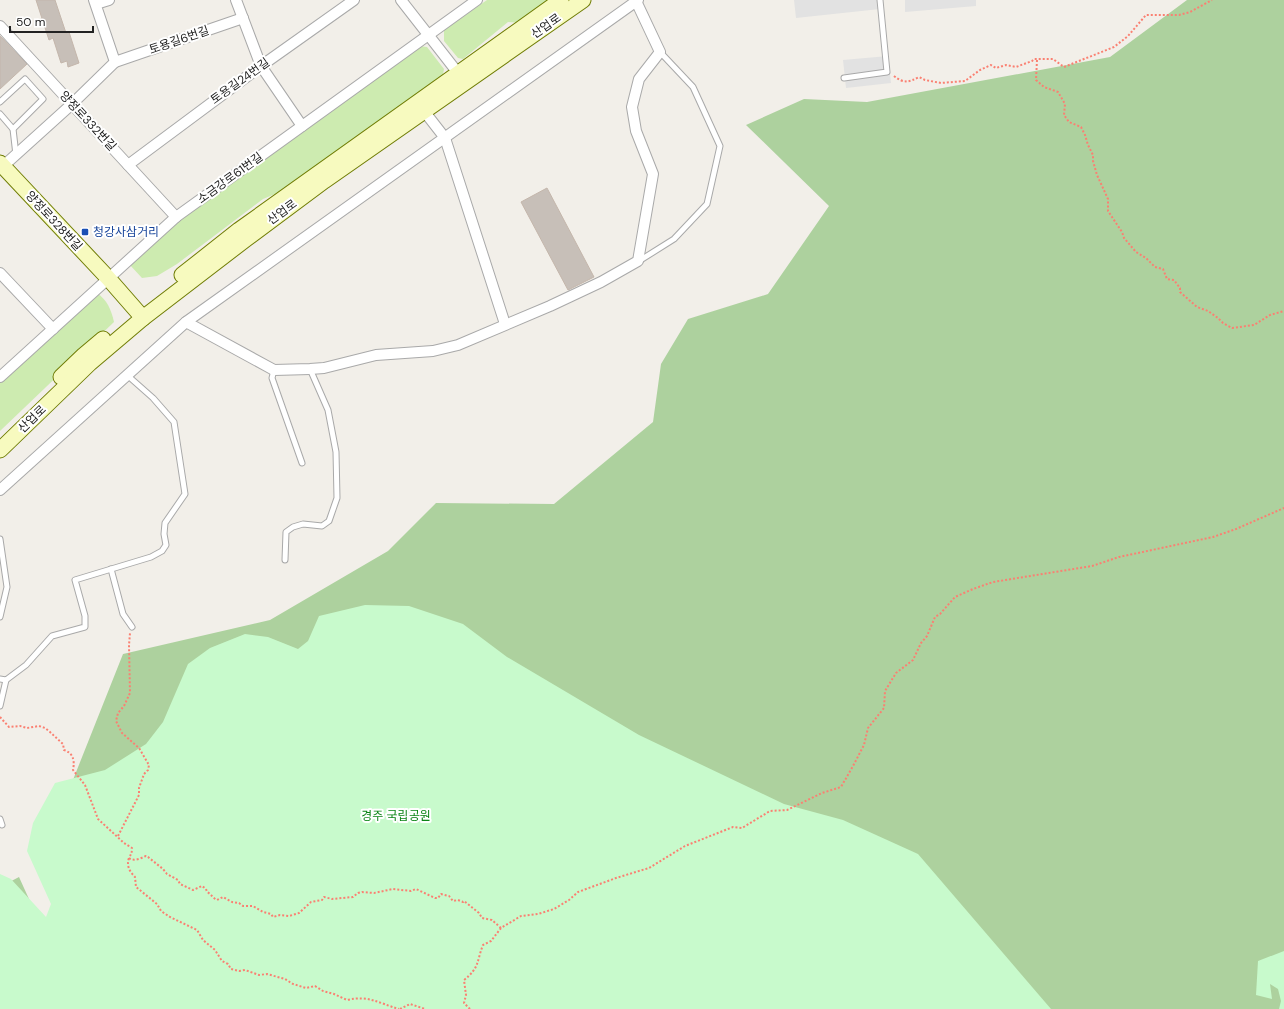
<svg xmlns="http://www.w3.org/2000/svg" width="1284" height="1009" viewBox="0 0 1284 1009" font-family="'DM Sans','Noto Sans KR',sans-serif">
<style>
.grass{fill:#cdebb0}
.forest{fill:#add19e}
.park{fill:#c8facc}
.parking{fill:#e2e2e2}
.building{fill:#c7bfb8;stroke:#c4b6ab}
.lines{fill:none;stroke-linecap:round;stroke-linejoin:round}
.lane-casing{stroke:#a9a9a9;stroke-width:7}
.street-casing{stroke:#a9a9a9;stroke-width:12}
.secondary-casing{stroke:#707d05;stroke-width:17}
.path{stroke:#fa8072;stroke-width:2;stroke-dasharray:2 2;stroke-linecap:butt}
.lane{stroke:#fff;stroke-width:5}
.street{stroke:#fff;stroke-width:10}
.secondary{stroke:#f7fabf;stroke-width:15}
.transit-dot{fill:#1a4fb4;stroke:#fff;stroke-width:1.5}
.labels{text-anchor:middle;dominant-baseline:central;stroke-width:4;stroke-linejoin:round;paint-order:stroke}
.street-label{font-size:12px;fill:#222;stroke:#fff}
.transit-label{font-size:12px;fill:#164399;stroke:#fff;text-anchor:start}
.park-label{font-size:12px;fill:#0c8416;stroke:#fff}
</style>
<rect width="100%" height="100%" fill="#f2efe9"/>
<g class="grass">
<polygon points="487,0 554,0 522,23 508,22 463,59 458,58 444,41 444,30"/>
<polygon points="419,46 427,47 444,69 442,80 292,187 263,199 177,264 157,276 142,278 129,264 177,220 331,112"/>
<path d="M97 293C107 300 111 309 114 322L0 431V382Z"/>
</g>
<polygon class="forest" points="1187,0 1284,0 1284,1009 0,1009 0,887 19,877 73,996 63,805 123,654 270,620 388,551 436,503 554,504 653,422 661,364 688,319 768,294 829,206 746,125 804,99 867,102 1110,57"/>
<g class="park">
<polygon points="365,605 409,606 463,624 507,657 639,735 784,804 843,820 918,854 1051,1009 0,1009 0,874 11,879 46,917 51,904 27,851 33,823 55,783 105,770 146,744 163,722 188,664 210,648 245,634 268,637 298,649 308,641 319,616"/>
<polygon points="1284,951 1284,1009 1279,1009 1281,1001 1278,989 1270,984 1272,999 1256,995 1258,961"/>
</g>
<g class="parking">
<polygon points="794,0 879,0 880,9 796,18"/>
<polygon points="905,0 976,0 976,6 905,12"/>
<polygon points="888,56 891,83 846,88 843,60"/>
</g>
<g class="building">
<polygon points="36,0 55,0 66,33 69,32 79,63 68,67 67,61 61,63 53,38 49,40"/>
<polygon points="0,36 27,64 0,89"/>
<polygon points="547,188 594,277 568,290 521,202"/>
</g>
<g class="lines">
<g class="lane-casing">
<g id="lane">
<polyline points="844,78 887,72 880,0"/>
<polyline points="0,102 25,79 43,99 13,129 16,155"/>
<polyline points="0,114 13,129"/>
<polyline points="639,261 674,239 707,204 720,146 693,87 660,52"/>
<polyline points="274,370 272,378 302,463"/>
<polyline points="0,539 7,587 0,617"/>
<polyline points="285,560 286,532 293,527 303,524 322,526 329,521 337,498 336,452 328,410 310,369"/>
<polyline points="111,569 123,614 132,627"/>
<polyline points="0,679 6,680 26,665 52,636 85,627 85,616 75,580 151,557 162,551 166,545 164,534 165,523 185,494 174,422 153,398 127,375"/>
<polyline points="0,706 6,680"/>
<polyline points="0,819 2,825"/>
</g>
</g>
<g class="street-casing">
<g id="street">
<polyline points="236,0 261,66 302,126"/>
<polyline points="401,0 458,73"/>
<polyline points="96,4 109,0"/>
<polyline points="0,26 176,217"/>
<polyline points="115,62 243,18"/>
<polyline points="424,111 445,138 505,324"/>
<polyline points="128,165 261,66 354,0"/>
<polyline points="0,169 72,104 115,62 94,0"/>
<polyline points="0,273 53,329"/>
<polyline points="186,322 274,370 310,369 324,368 376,355 433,351 458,345 550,306 601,282 638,261 653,174 636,131 632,107 639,79 660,52 636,1"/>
<polyline points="0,377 176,217 477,0"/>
<polyline points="0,490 186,322 638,0"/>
</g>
</g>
<g class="secondary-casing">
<g id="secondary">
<polyline points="0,163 108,278 143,318"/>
<polyline points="182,275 239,230 561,0"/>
<polyline points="61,377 84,355 103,339"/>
<polyline points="0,450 90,363 143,318 246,239 324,181 583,0"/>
</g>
</g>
<g class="path">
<polyline points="1037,60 1036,80 1044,87 1058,92 1065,104 1064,115 1069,122 1081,127 1085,135 1088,145 1093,155 1093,161 1097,175 1108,199 1108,211 1122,232 1124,238 1136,252 1146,258 1155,267 1163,269 1167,279 1174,280 1180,288 1180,292 1197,307 1208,311 1218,318 1223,323 1232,328 1254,325 1270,315 1284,311"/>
<path d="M894 76C904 84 909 82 919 77L925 80 941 83 965 81 980 70 991 65 996 68 1006 65 1016 67 1032 61 1034 59H1053L1064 67 1114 47 1128 36 1146 15H1179L1190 12 1212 0"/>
<path d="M0 717 9 727 20 726 27 728 39 726 45 728 50 732 63 744 64 750C73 753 75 760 73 770L85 785 98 819 124 843 132 848C132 853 131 854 129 858 126 866 130 872 135 877L136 887 157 904 161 911 170 917 197 930 203 940 215 950 222 961 228 964 231 969 239 971 245 970 259 975 267 974 285 979 293 984 306 988 315 986 323 991 334 994 347 1000C369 995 378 1003 399 1009"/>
<polyline points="118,836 139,795 139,788 144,774 148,770 149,765 139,748 122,733 116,721 118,713 124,706 130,693 129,645 130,633"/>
<path d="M129 858C134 862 141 858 146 856L148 857 163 869 167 874 178 880 180 884 193 890 202 886 206 889 207 892C211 894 213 898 217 900L223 897 232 902 239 903 243 906H253L263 912 271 914 273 917 280 915 289 916 299 913 311 902 322 900 324 897 332 899 353 897 358 893 362 892 374 893 393 889 411 891 416 889 435 898H438L441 894 449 896 453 901 458 900 463 902 464 901 479 913 482 918 492 920 501 928"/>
<polyline points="400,1009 410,1004 425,1009"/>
<path d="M470 1009 464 1003 466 995 464 980C480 967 476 963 483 945L491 941 501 928 521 916 538 914 554 909 569 900 578 892 616 878 649 868 685 846 733 827 742 828 770 811 787 810 822 793 841 787 853 766 864 745 868 728 884 708 885 691 896 673 913 660 921 643 927 636 935 617 940 614 955 597 973 589 993 582 1092 566 1119 557 1213 537 1236 529 1284 508"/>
</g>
<use href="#lane" class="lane"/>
<use href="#street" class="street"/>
<use href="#secondary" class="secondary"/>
</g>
<rect class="transit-dot" x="81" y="228" width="8" height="8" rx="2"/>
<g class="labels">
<g class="street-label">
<text transform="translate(546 26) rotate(-35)">산업로</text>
<text transform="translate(179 40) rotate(-19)">토용길6번길</text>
<text transform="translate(240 81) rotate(-36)">토용길24번길</text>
<text transform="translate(88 121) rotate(47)">양정로332번길</text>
<text transform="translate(230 178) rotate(-36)">소금강로61번길</text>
<text transform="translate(282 212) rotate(-36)">산업로</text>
<text transform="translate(54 221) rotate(47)">양정로328번길</text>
<text transform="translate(32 419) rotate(-44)">산업로</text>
</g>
<g class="transit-label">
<text x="93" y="232">청강사삼거리</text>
</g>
<g class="park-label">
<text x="396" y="816">경주 국립공원</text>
</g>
</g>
<path d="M10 26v6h83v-6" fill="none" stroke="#222222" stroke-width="2"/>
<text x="16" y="26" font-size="12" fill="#222222" stroke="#ffffff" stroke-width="3" paint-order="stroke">50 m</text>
</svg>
